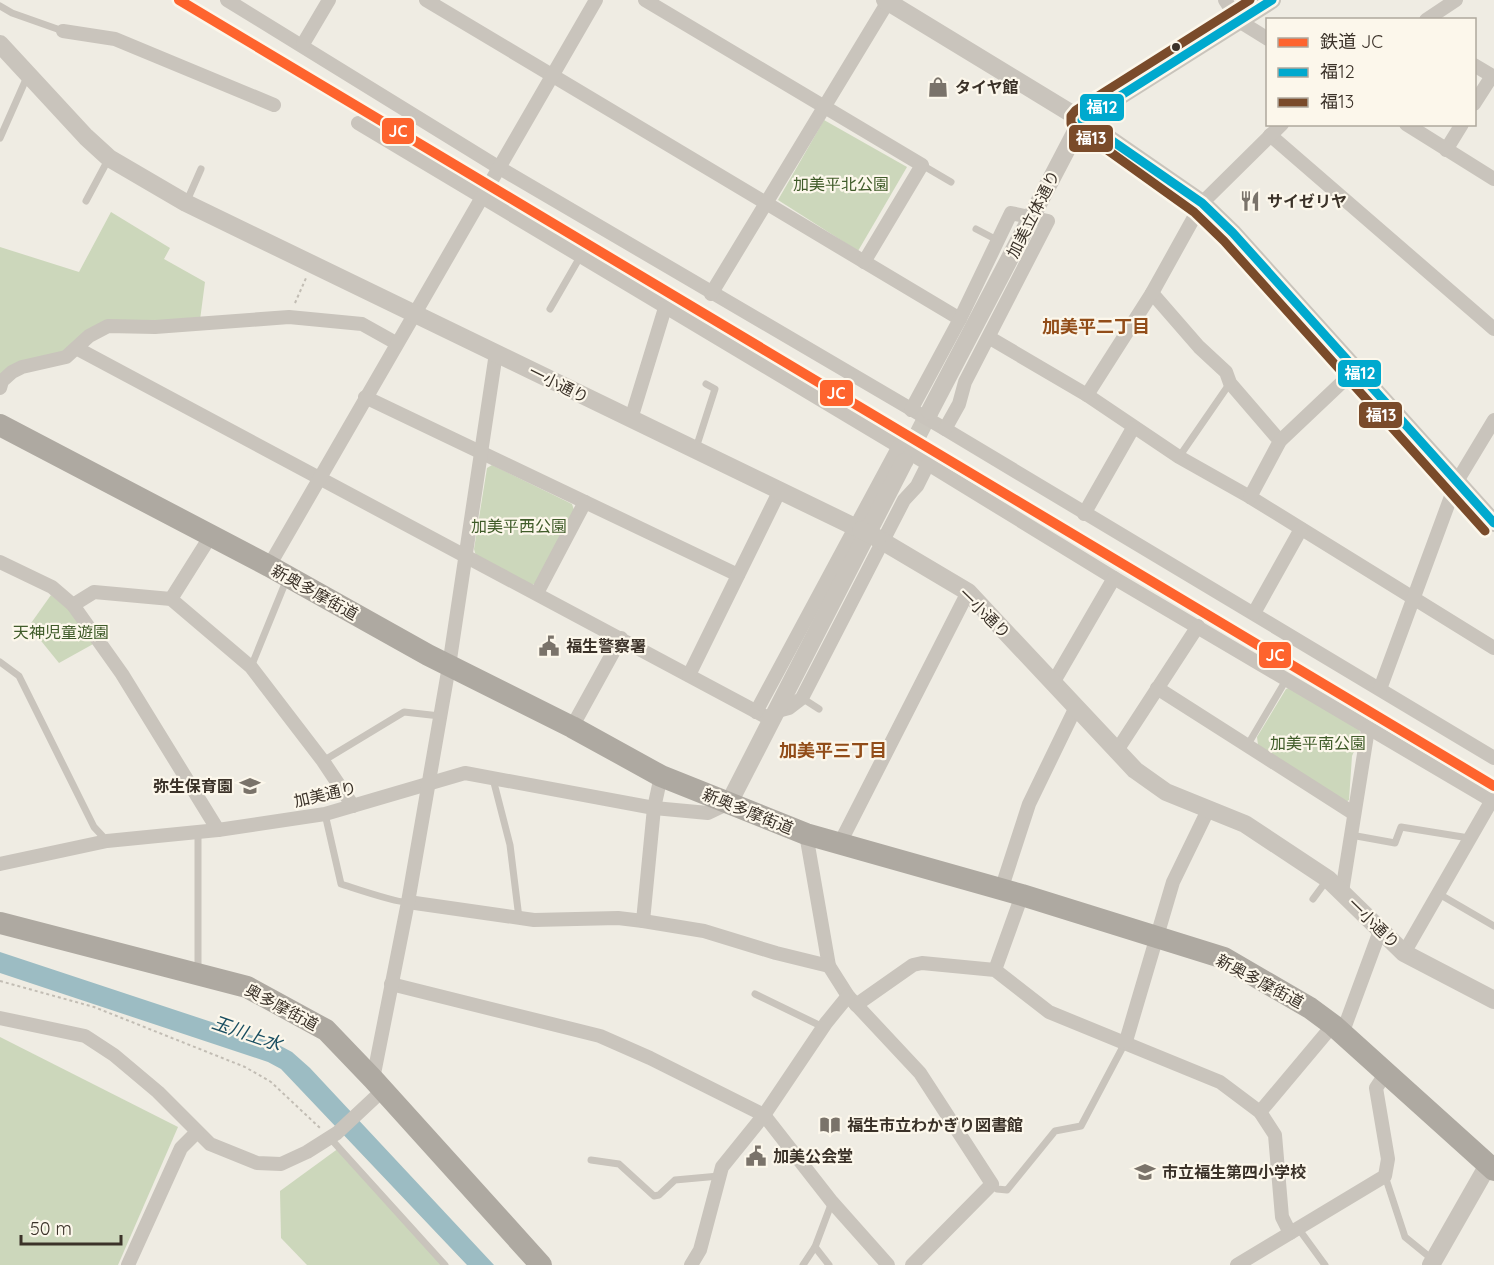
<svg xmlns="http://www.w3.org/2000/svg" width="1494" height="1265" viewBox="0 0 1494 1265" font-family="Quicksand,'Noto Sans JP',sans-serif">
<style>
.green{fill:#ccd7bb}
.water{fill:#9cbcc3}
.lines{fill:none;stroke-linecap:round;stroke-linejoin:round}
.tertiary-tunnel{stroke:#cbc7be;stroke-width:18;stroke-dasharray:18 9;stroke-linecap:butt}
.path{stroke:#c2bdb4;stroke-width:2;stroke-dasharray:3 3;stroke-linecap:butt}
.service{stroke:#c9c4bc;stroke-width:7}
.minor{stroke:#c9c4bc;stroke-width:14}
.tertiary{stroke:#c9c4bc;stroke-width:18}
.primary{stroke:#aea9a1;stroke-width:22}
.tertiary-bridge{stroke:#c9c4bc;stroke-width:18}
.bus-1-casing{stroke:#fcf7eb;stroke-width:14}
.bus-2-casing{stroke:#fcf7eb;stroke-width:14}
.bus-1{stroke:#00a9ce;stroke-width:9}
.bus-2{stroke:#7a4b2a;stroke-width:9}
.rail-1-casing{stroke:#fcf7eb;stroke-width:15}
.rail-1{stroke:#fe642e;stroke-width:10}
.bus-dot{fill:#3b3229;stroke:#fcf7eb;stroke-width:2}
.labels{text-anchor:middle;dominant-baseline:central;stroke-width:4.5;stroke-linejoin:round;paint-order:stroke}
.poi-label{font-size:16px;font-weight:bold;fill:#3b3229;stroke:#fcf7eb;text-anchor:start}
.park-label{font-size:16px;fill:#405c2a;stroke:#fcf7eb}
.street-label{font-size:16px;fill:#3b3229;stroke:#fcf7eb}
.neighbourhood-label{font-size:18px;font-weight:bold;fill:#924d19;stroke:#fcf7eb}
.water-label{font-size:18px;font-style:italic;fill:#194e61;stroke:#fcf7eb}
.line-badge{stroke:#fcf7eb;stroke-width:2}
.badge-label{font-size:16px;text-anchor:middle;font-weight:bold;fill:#fff}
</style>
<rect width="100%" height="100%" fill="#efece3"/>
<g class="green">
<polygon points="824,120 907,167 858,251 778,200"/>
<polygon points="111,212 170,248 164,259 205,282 200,320 134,323 104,321 73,347 0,380 0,247 79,272"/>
<polygon points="492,465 572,504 574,510 536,583 529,586 476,556 474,549 487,468"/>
<polygon points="51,595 70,610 95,643 59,663 29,626"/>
<polygon points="1291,687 1358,727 1361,735 1352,756 1349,800 1346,802 1258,745 1257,737 1286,689"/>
<polygon points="0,1037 178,1127 118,1265 0,1265"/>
<polygon points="339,1148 445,1265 307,1265 281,1238 280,1191"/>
</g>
<polygon class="water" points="0,952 275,1043 292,1052 310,1068 494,1265 467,1265 281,1069 268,1062 0,973"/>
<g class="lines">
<polyline class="tertiary-tunnel" points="904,462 930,411"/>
<g class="path">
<polyline points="295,303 306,278"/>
<polyline points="0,981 94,1007 245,1067 271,1082 320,1128"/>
</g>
<g class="service">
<polyline points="0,6 12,13 63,31"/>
<polyline points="0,138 27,77"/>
<polyline points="922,165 951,182"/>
<polyline points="86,201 109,158"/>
<polyline points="186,203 201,169"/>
<polyline points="976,229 997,240"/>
<polyline points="550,309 580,257"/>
<polyline points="696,448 715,389 706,384"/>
<polyline points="1179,457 1230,383"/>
<polyline points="0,662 19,676 94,827 107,841"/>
<polyline points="251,667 286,581"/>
<polyline points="802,698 819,709"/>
<polyline points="1247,746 1286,680"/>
<polyline points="323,761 404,712 440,716"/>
<polyline points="493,779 510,845 519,918"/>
<path d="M325 814 341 884C354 888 400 904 408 902"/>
<polyline points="1351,835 1395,843 1401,827 1469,838"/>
<polyline points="1439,894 1494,926"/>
<polyline points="1313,899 1327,880"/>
<polyline points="198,969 198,831"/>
<polyline points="755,994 823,1027"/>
<polyline points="330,1138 445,1265"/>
<polyline points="591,1160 619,1164 654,1196 659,1195 675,1180 719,1176"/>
<polyline points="1385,1176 1405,1237 1432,1259"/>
<polyline points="992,1184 997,1189 1007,1190 1055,1131 1081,1126 1126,1041"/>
<polyline points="1298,1228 1325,1265"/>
<polyline points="815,1247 829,1265"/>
<polyline points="803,1265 815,1247 832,1202"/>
</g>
<g class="minor">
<polyline points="227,0 498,167 945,429 1494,758"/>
<polyline points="426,0 960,319"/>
<polyline points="645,0 922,165 864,262"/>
<polyline points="1225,0 1239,21 1268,39"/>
<polyline points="1426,20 1456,0"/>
<polyline points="63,31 115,39 274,105"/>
<polyline points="303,44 329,0"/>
<polyline points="1474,65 1494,77"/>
<polyline points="1474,104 1492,76"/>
<polyline points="358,123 928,464 1114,578 1494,802"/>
<polyline points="1406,124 1494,179"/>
<polyline points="1270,135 1494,329"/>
<polyline points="1446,150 1462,124"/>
<polyline points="1152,293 1199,347 1226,372 1230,383 1280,441"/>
<polyline points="711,294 889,0"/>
<polyline points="990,338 1087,395 1179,457 1250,497 1494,648"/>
<polyline points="78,349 770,719"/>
<polyline points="0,388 2,381 12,372 22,367 66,357 89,336 108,326 155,327 289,317 362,324 396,343"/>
<polyline points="1087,395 1152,293 1202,203 1282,124"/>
<polyline points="365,397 738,575"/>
<polyline points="911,410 960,319 1011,213 1048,221 965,382 959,404 945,429"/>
<polyline points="631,419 665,308"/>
<polyline points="1250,497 1280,441 1355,370"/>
<polyline points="1084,514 1133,428"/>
<polyline points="0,562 52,587 73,605 122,674 218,830"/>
<polyline points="269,566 596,0"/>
<polyline points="537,593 585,502"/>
<polyline points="171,599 210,537"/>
<polyline points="73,605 94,592 171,599 251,667 323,761 353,806"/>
<polyline points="1254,613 1301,529"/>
<polyline points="689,675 780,490"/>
<polyline points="1053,683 1114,578"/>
<polyline points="1157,688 1353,813"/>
<polyline points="1380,689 1456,483 1494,420"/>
<polyline points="756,712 899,446"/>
<polyline points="774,712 789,708 802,698 904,500 917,486 928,464"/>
<polyline points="572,727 621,638"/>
<polyline points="1116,752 1198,626"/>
<polyline points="806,834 829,966 848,996 920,1073 992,1184 912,1265"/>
<polyline points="840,843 968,592"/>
<polyline points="0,864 107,841 218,830 325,814 465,773 654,808 708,813 729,803"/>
<polyline points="1001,890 1029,804 1075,709"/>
<polyline points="1342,892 1368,729"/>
<polyline points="408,902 534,920 618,918 643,921 704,931 776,953 829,966"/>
<polyline points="643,921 654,808 661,776"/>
<polyline points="1404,953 1492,800"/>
<polyline points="995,970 1022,895"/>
<polyline points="391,984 600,1036 650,1058 764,1115 832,1202 888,1265"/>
<polyline points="856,1005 913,965 922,963 995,970 1049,1012 1220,1082 1260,1112 1275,1135 1282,1217 1290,1233"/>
<polyline points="0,1018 85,1036 114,1055 158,1092 210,1144 257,1163 281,1164 307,1152 337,1133 383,1090"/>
<polyline points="1342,1034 1380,931"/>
<polyline points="1126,1041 1173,882 1208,810"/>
<polyline points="373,1079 408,902 449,666 496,353"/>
<polyline points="1260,1112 1333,1025"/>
<polyline points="128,1265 181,1148 197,1132"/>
<polyline points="691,1265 700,1250 722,1167 764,1115 826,1023 848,996"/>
<polyline points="1237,1265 1385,1176 1388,1159 1376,1088 1386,1073"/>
</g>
<g class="tertiary">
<polyline points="885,0 1082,120 1202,203 1233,233 1494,523"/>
<polyline points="0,44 86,137 109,158 186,203 861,530"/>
<polyline points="930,411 1082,120 1272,0"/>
<polyline points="877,538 968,592 1135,770 1166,792 1245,824 1328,879 1404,953 1494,1000"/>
<polyline points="729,803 904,462"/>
<polyline points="1431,1265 1488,1165"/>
</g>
<g class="primary">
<polyline points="0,425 269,566 428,655 572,727 661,776 806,834 1022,895 1224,958 1310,1008 1333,1025 1494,1170"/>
<polyline points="0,923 247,987 326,1030 373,1079 541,1265"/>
</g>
<polyline class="tertiary-bridge" points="861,530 877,538"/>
<g class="bus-1-casing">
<polyline id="bus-1" points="1272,0 1082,120 1202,203 1233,233 1494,523"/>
</g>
<g class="bus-2-casing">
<polyline id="bus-2" points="1250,0 1076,110 1071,116 1071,124 1194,212 1224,241 1485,531"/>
</g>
<use href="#bus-1" class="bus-1"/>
<use href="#bus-2" class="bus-2"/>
<g class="rail-1-casing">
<polyline id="rail-1" points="179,0 1494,786"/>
</g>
<use href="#rail-1" class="rail-1"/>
</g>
<defs>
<g id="shop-bare" transform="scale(1.62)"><path d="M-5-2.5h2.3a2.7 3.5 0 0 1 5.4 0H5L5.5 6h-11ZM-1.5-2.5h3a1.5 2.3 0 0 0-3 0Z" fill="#7a736a" stroke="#fcf7eb" stroke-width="2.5" paint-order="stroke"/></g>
<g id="restaurant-bare" transform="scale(1.62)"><path d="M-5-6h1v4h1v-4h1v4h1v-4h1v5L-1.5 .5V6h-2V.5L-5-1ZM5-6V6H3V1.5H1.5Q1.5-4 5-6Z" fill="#7a736a" stroke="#fcf7eb" stroke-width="2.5" paint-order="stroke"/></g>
<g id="civic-bare" transform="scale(1.62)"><path d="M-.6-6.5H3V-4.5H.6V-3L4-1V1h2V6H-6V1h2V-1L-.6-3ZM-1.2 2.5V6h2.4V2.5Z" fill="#7a736a" stroke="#fcf7eb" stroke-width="2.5" paint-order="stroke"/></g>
<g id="school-bare" transform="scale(1.62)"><path d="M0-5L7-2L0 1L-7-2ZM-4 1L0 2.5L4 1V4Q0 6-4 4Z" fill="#7a736a" stroke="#fcf7eb" stroke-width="2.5" paint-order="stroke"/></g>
<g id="library-bare" transform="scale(1.62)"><path d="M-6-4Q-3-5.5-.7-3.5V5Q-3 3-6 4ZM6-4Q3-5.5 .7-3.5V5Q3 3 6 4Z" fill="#7a736a" stroke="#fcf7eb" stroke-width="2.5" paint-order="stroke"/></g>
</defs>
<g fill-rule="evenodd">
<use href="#shop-bare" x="938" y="87"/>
<use href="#restaurant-bare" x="1250" y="201"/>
<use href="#civic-bare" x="549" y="646"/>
<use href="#school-bare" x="250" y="786"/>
<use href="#library-bare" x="830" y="1125"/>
<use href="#civic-bare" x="756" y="1156"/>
<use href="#school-bare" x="1145" y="1172"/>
</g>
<circle class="bus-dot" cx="1176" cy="47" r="5"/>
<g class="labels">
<g class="poi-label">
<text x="955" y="87">タイヤ館</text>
<text x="1267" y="201">サイゼリヤ</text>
<text x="566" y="646">福生警察署</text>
<text x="233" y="786" text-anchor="end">弥生保育園</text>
<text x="847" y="1125">福生市立わかぎり図書館</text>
<text x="773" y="1156">加美公会堂</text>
<text x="1162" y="1172">市立福生第四小学校</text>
</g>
<g class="park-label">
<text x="841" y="184">加美平北公園</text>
<text x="519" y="526">加美平西公園</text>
<text x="61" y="632">天神児童遊園</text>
<text x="1318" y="743">加美平南公園</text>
</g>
<g class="street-label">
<text transform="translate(1033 214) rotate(-63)">加美立体通り</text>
<text transform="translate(559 384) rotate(26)">一小通り</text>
<text transform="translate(315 592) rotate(29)">新奥多摩街道</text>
<text transform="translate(985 613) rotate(44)">一小通り</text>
<text transform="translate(325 794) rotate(-13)">加美通り</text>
<text transform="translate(748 811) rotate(22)">新奥多摩街道</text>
<text transform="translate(1374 923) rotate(44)">一小通り</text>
<text transform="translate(1260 981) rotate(28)">新奥多摩街道</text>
<text transform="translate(282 1007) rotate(28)">奥多摩街道</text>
</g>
<g class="neighbourhood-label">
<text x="1096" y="326">加美平二丁目</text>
<text x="833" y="750">加美平三丁目</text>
</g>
<g class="water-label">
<text transform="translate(247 1033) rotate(19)">玉川上水</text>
</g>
</g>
<g class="line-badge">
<rect x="1079" y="93" width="46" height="29" rx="6" fill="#00a9ce"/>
<rect x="381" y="117" width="34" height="28" rx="6" fill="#fe642e"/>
<rect x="1068" y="124" width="46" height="29" rx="6" fill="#7a4b2a"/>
<rect x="1337" y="359" width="45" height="29" rx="6" fill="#00a9ce"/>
<rect x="819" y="379" width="35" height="28" rx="6" fill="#fe642e"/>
<rect x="1358" y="401" width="45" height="28" rx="6" fill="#7a4b2a"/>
<rect x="1258" y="641" width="34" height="28" rx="6" fill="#fe642e"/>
</g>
<g class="badge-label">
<text x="1102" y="113">福12</text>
<text x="398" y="137">JC</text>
<text x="1091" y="144">福13</text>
<text x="1360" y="379">福12</text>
<text x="836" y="399">JC</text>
<text x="1381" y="421">福13</text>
<text x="1275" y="661">JC</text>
</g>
<rect x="1266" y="18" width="210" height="108" fill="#fcf7eb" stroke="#afa89d" stroke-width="1.5"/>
<rect x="1278" y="38" width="30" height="9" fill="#fe642e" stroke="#afa89d" stroke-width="1.5"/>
<text x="1320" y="48" font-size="18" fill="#3b3229">鉄道 JC</text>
<rect x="1278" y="68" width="30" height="9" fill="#00a9ce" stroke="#afa89d" stroke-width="1.5"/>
<text x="1320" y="78" font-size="18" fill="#3b3229">福12</text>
<rect x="1278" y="98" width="30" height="9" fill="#7a4b2a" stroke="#afa89d" stroke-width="1.5"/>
<text x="1320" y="108" font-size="18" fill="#3b3229">福13</text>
<path d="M21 1235v9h100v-9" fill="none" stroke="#3b3229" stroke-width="3"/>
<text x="30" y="1235" font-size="18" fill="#3b3229" stroke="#fcf7eb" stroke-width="4.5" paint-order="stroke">50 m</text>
</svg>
